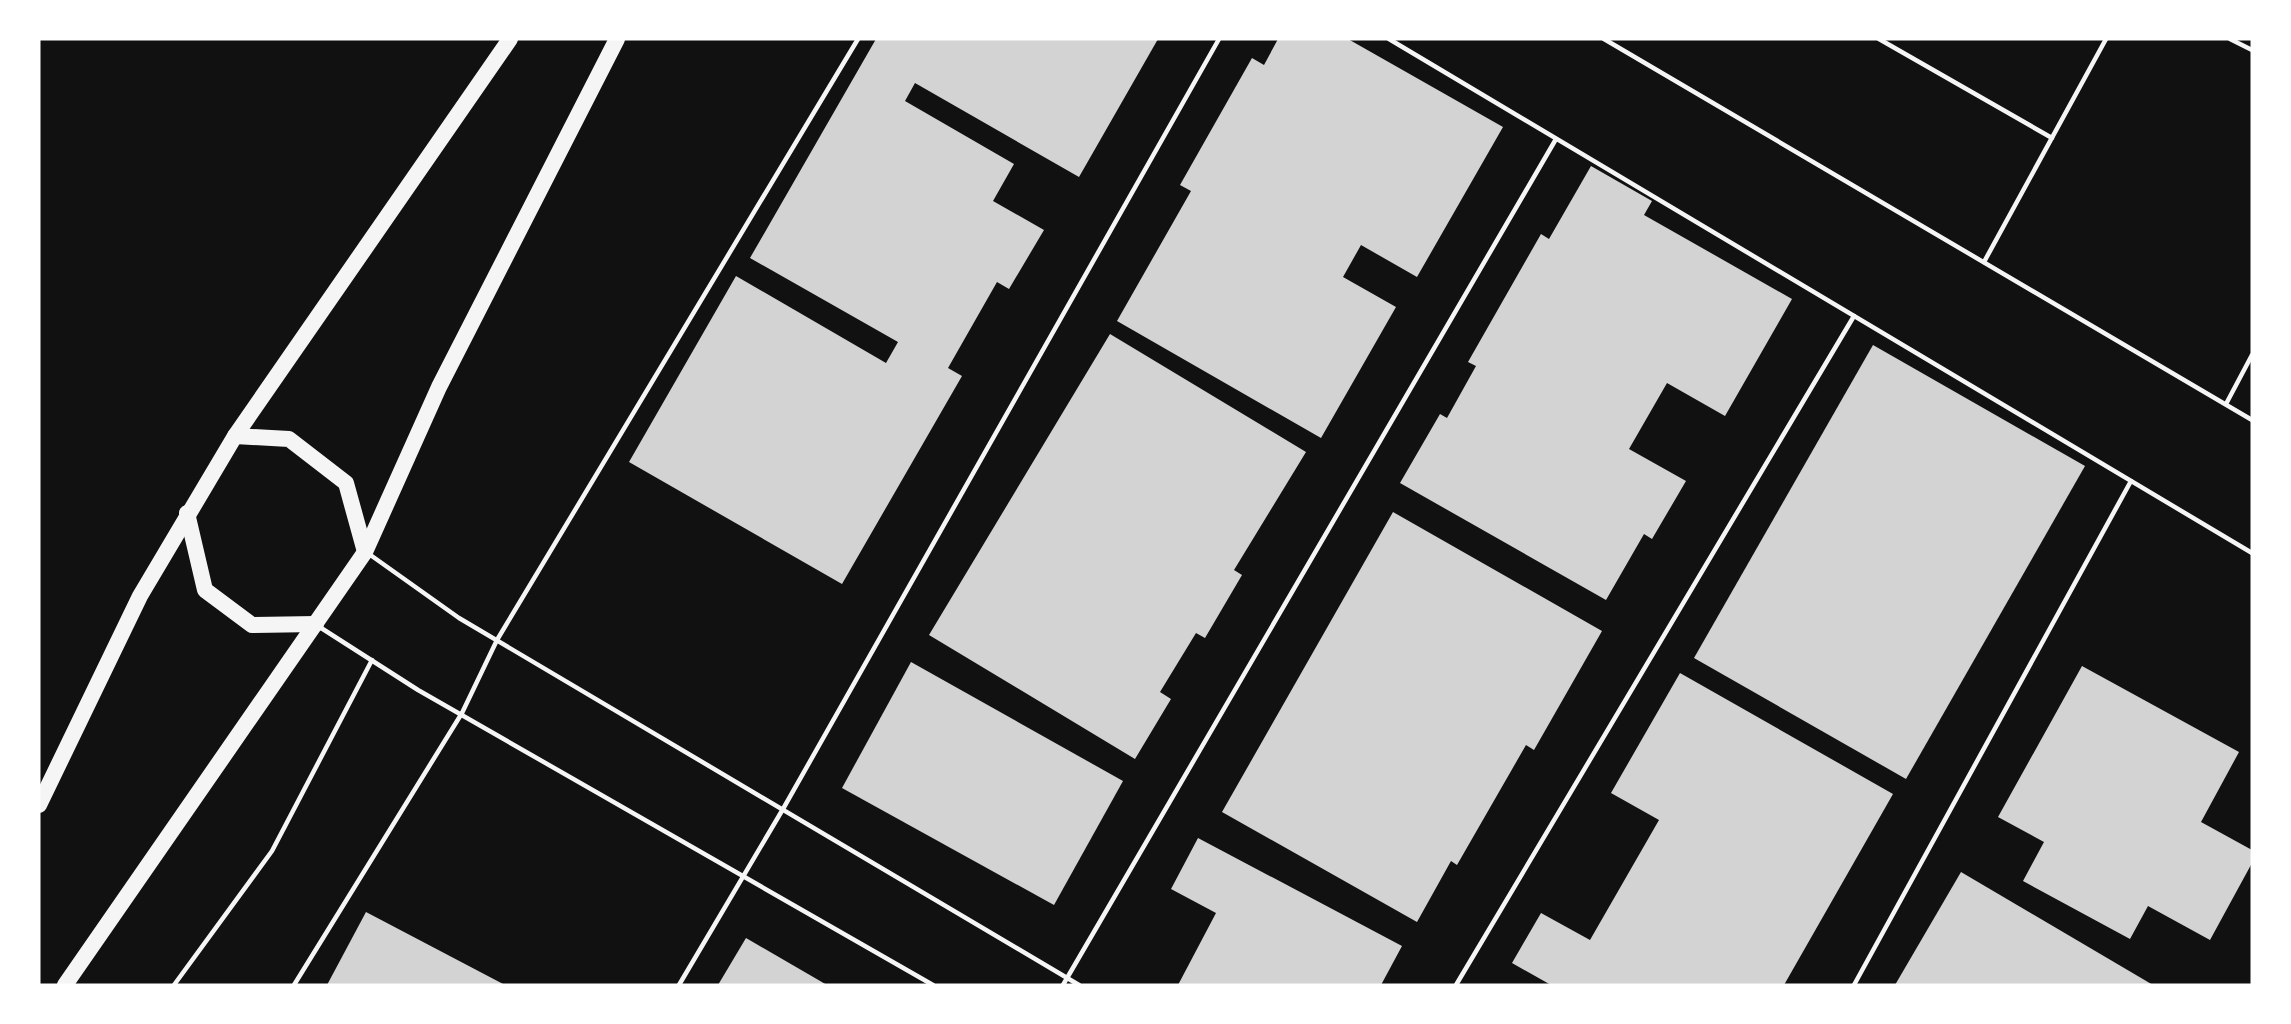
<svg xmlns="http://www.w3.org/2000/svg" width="2291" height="1024" viewBox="0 0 2291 1024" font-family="'Source Sans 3',sans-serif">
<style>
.building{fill:#d3d3d3}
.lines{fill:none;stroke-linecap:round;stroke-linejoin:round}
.service{stroke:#f5f5f5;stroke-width:4.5}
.trunk{stroke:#f5f5f5;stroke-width:16}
</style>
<rect width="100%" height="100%" fill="#111"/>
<g class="building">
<polygon points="876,39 1158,39 1079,177 915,83 905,101 1014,164 993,201 1044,230 1009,289 997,282 948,368 962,376 842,584 629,462 736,276 886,363 898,342 750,258"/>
<polygon points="1278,39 1348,39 1503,127 1417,277 1361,245 1343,277 1396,307 1321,438 1117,321 1191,191 1180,185 1252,58 1264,65"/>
<polygon points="1591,166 1652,201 1644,215 1792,299 1725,416 1667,383 1629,449 1686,481 1652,539 1644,534 1606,600 1400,483 1440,414 1447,418 1476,366 1468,362 1541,234 1549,239"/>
<polygon points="1110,334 1306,452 1234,570 1242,575 1205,638 1196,633 1160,692 1171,699 1135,759 929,635"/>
<polygon points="1873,345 2085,466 1906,779 1694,658"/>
<polygon points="1393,512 1602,631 1534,750 1526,745 1457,865 1451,861 1417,922 1222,812"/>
<polygon points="911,662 1123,781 1054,905 842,788"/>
<polygon points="2082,666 2239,752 2201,822 2252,850 2252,863 2210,940 2148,906 2130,939 2023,881 2044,842 1998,817"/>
<polygon points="1680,673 1893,794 1784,985 1551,985 1512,963 1541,913 1590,940 1659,820 1611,793"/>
<polygon points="1198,838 1402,946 1381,985 1178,985 1216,913 1171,889"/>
<polygon points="1961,872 2153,985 1895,985"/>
<polygon points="366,912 505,985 327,985"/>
<polygon points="746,938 827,985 718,985"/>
</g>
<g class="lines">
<g class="service">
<polyline points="1389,39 2252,553"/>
<polyline points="1604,39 2252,420"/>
<polyline points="1879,39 2052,138"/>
<polyline points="2230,39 2252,50"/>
<polyline points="1984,262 2106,39"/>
<polyline points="2226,404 2252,355"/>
<polyline points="369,554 459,618 1079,985"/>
<polyline points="318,626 418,690 933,985"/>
<polyline points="174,985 272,851 372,660"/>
<polyline points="294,985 462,713 497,640 858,39"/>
<polyline points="679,985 783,809 1219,39"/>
<polyline points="1063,985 1556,139"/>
<polyline points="1456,985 1854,316"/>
<polyline points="1854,985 2131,481"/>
</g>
<g class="trunk">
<polyline points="235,436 289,439 346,483 365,552"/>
<polyline points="187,513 205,590 252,625 316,624"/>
<polyline points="39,805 140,596 235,436 510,39"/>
<polyline points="65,985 365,552 439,387 617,39"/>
</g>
</g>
<rect width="2291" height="1024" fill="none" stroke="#ffffff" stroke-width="81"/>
</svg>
